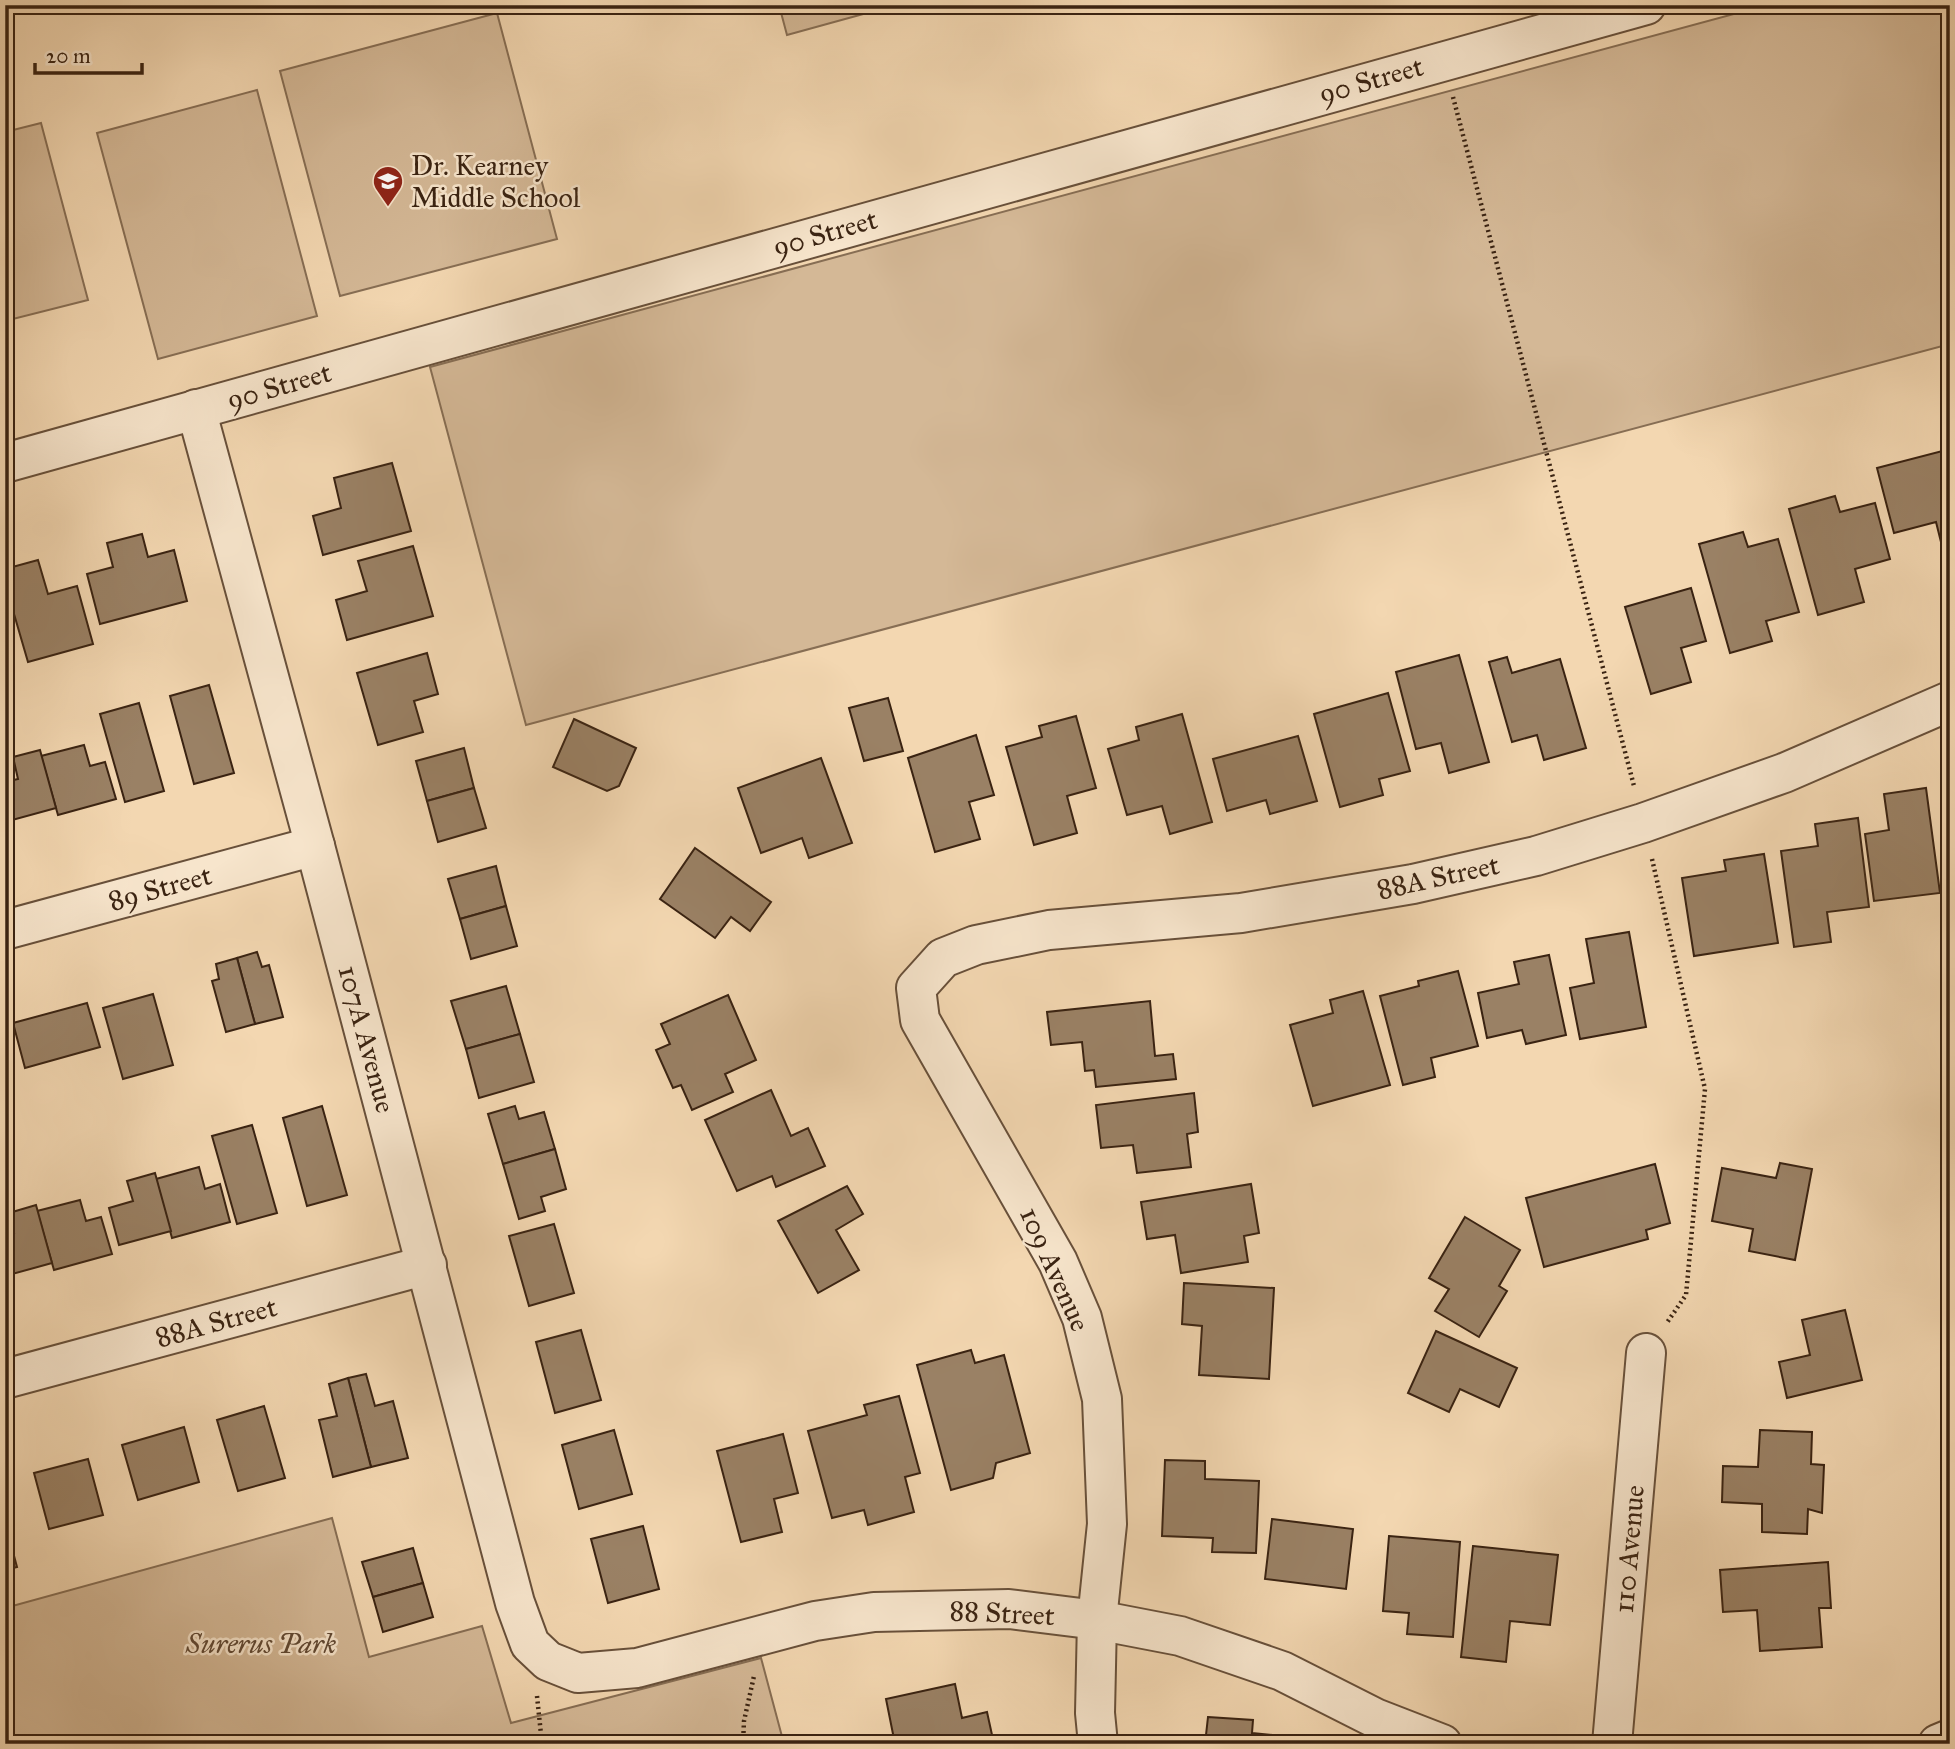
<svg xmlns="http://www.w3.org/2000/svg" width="1955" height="1749" viewBox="0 0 1955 1749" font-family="'IM FELL Great Primer',serif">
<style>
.green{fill:#d4b896;stroke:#876e54;stroke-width:2}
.building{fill:#9a8165;stroke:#3a2312;stroke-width:2}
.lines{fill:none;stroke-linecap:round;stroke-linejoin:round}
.street-casing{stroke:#68503a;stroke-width:42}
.path{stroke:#3a2312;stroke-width:4.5;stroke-dasharray:2 3.5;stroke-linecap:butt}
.street{stroke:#f7e5cc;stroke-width:38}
.labels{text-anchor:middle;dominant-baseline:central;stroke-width:5;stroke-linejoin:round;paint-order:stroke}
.street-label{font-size:28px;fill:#3a2312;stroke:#f7e5cc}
.poi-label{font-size:28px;fill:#3a2312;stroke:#f7e5cc;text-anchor:start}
.park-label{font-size:28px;font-style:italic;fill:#604833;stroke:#f7e5cc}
</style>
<rect width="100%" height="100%" fill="#f3d7b1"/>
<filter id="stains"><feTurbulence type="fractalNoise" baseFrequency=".00286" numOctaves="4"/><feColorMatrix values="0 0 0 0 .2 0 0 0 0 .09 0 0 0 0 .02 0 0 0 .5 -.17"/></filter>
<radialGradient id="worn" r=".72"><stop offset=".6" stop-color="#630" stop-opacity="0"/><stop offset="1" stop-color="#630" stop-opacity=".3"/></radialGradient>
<g class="green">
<polygon points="779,5 896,5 787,35"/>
<polygon points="1767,5 1950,5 1950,344 526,725 430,367"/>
<polygon points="497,13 557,239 340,296 280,71"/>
<polygon points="257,90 317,316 158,359 97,133"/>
<polygon points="41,123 88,300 5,321 5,132"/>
<polygon points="332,1518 369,1657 482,1626 511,1723 761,1658 784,1744 5,1744 5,1608"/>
</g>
<g class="building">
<polygon points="1950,449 1950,553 1944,554 1936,522 1894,533 1877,468"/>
<polygon points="392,463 411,531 323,555 313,516 341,508 334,478"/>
<polygon points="1835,496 1840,512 1875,503 1890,559 1855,569 1864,602 1818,615 1789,509"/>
<polygon points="1743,532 1748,547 1778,539 1799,612 1766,621 1772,641 1730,653 1699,544"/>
<polygon points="142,534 148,557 174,550 187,601 100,624 87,574 113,567 107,543"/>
<polygon points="413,546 433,616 347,640 336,600 367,591 358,561"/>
<polygon points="38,560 48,594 77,586 93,644 28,662 14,614 6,616 5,612 5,569"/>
<polygon points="1691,588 1706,641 1681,648 1691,682 1651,694 1625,607"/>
<polygon points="427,653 438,694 414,701 423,732 378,745 357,673"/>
<polygon points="1459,655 1489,762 1449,773 1441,743 1416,749 1396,672"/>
<polygon points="1507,657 1512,673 1560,659 1586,748 1544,760 1537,735 1512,742 1489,662"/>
<polygon points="209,685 234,773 194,784 170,696"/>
<polygon points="1388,693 1410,771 1379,779 1383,795 1340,807 1314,714"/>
<polygon points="888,698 903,751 864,761 849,708"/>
<polygon points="139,703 164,791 125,802 100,714"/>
<polygon points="1182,714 1212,822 1170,834 1162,806 1127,815 1108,749 1139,740 1136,727"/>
<polygon points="1076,716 1096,788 1067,796 1077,833 1034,845 1006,747 1042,737 1039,726"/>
<polygon points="574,719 636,748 619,786 607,791 553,767"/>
<polygon points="976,735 994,795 969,802 980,839 935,852 908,758"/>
<polygon points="1298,736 1317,801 1270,814 1266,800 1227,811 1213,759"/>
<polygon points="84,745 90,766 105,762 116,799 58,815 41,756"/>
<polygon points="464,748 474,788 427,801 416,761"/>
<polygon points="40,750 56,808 5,822 5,782 18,779 13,757"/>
<polygon points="821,758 852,843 809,858 802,838 761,853 738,788"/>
<polygon points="474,788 486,828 438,842 427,801"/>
<polygon points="1926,788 1940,893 1874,901 1865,834 1889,830 1884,794"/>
<polygon points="1858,818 1869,907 1827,912 1831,942 1794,947 1781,851 1818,846 1815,824"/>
<polygon points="695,848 771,902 750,931 731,917 715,938 660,899"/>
<polygon points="1764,854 1778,943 1694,956 1682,878 1726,871 1724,860"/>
<polygon points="496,866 506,906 460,919 448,879"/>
<polygon points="506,906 517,946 471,959 460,919"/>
<polygon points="1629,932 1646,1027 1580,1039 1570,988 1594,983 1586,939"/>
<polygon points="257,952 262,967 269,965 283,1017 255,1024 237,958"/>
<polygon points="1549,955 1566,1035 1526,1044 1522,1030 1487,1038 1478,993 1519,984 1514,962"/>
<polygon points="237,958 255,1024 226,1032 212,981 219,979 216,964"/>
<polygon points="1458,971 1478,1046 1431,1058 1435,1077 1403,1085 1380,996 1419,986 1418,981"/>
<polygon points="506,986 520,1034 466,1049 451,1001"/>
<polygon points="1363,991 1390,1085 1313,1106 1290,1025 1333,1013 1330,1000"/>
<polygon points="153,994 173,1065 123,1079 103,1008"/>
<polygon points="728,995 756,1060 725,1074 733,1092 692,1110 681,1085 673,1088 656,1050 670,1044 661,1024"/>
<polygon points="1150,1001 1155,1056 1173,1054 1176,1079 1096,1087 1094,1070 1085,1071 1082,1042 1051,1045 1047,1012"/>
<polygon points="87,1003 100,1047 25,1068 13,1023"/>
<polygon points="520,1034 534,1082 479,1098 466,1049"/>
<polygon points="771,1090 791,1136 808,1128 825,1166 776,1187 772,1176 737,1191 705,1120"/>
<polygon points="1194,1093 1198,1132 1187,1134 1191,1167 1137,1173 1133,1145 1101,1148 1096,1105"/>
<polygon points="322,1106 347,1195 307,1206 283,1118"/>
<polygon points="515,1106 519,1119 544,1112 555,1149 503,1164 488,1114"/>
<polygon points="252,1125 277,1213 237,1224 212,1136"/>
<polygon points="555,1149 566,1189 541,1197 545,1211 519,1219 503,1164"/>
<polygon points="1780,1163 1812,1169 1795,1260 1749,1251 1753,1229 1712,1221 1722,1168 1776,1178"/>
<polygon points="1655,1164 1670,1223 1646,1230 1648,1239 1544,1267 1526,1198"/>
<polygon points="199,1167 205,1189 220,1184 230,1222 172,1238 156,1179"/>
<polygon points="155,1173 171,1231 119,1245 109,1208 133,1201 127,1181"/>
<polygon points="1251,1184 1259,1233 1244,1236 1248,1262 1181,1273 1175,1235 1147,1239 1141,1202"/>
<polygon points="847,1186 863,1214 836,1230 859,1270 818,1293 778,1221"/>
<polygon points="80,1200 86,1221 101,1217 112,1254 54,1270 37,1211"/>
<polygon points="36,1205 52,1263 5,1276 5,1236 14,1233 9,1213"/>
<polygon points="1465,1217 1520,1250 1499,1286 1507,1291 1479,1337 1435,1311 1449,1289 1429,1278"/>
<polygon points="554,1224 574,1293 529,1306 509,1236"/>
<polygon points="1184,1283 1274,1288 1269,1379 1199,1375 1202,1326 1182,1324"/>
<polygon points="1845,1310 1862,1380 1787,1398 1779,1362 1810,1355 1802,1320"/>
<polygon points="581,1330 601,1400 555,1413 536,1342"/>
<polygon points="1436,1331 1517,1368 1499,1407 1460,1389 1449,1412 1408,1393"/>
<polygon points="971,1350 975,1363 1004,1355 1030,1453 996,1463 993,1478 951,1490 917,1365"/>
<polygon points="366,1374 375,1406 393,1401 408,1458 371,1467 348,1378"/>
<polygon points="348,1378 371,1467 333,1477 319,1420 337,1416 329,1384"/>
<polygon points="899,1396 920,1473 905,1477 914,1512 868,1525 864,1510 832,1518 808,1431 867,1415 864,1405"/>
<polygon points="264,1406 285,1478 238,1491 217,1420"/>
<polygon points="184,1427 199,1482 138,1500 122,1445"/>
<polygon points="614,1430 632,1494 579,1509 562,1445"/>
<polygon points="1760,1430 1812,1432 1811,1464 1824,1465 1822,1513 1808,1509 1807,1534 1762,1532 1762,1504 1722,1502 1723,1466 1758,1467"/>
<polygon points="783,1434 798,1493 774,1499 782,1532 741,1542 717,1451"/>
<polygon points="88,1459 103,1515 49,1529 34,1473"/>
<polygon points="1165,1460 1205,1461 1205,1479 1259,1481 1256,1553 1212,1552 1213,1538 1162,1536"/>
<polygon points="1272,1519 1353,1529 1346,1589 1265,1579"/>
<polygon points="5,1522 17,1567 5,1570"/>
<polygon points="643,1526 659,1589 608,1603 591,1539"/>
<polygon points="1389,1536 1460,1542 1453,1637 1407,1634 1409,1613 1383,1611"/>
<polygon points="1473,1546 1558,1555 1550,1625 1510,1621 1506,1662 1461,1657"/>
<polygon points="413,1548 423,1583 373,1597 362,1562"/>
<polygon points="1828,1562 1831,1608 1819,1608 1822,1647 1760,1651 1757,1610 1723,1612 1720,1570"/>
<polygon points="423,1583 433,1617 383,1632 373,1597"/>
<polygon points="955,1684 962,1718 987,1712 994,1744 895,1744 886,1699"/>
<polygon points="1208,1717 1253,1720 1252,1733 1303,1738 1303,1744 1205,1744"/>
</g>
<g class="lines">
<g class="street-casing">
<g id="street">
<polyline points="196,409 315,846 515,1603 530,1644 548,1661 578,1673 637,1668 815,1621 874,1612 1009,1609 1097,1620 1180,1636 1282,1671 1375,1718 1442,1744"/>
<polyline points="5,463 1646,5"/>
<polyline points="5,930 315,846"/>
<polyline points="5,1379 427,1265"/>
<polyline points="1098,1744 1095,1713 1097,1620 1107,1524 1102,1399 1082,1318 1058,1262 920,1020 916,988 943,958 976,945 1049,930 1241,913 1413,884 1536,856 1643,823 1784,773 1950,701"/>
<polyline points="1612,1744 1646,1353"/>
<polyline points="1938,1744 1950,1739"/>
</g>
</g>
<g class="path">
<polyline points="1453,97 1634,786"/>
<polyline points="1652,859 1705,1089 1686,1295 1666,1324"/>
<polyline points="537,1696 542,1744"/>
<polyline points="743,1744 744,1721 754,1676"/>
</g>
<use href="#street" class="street"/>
</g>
<defs>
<g id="school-pin" transform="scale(1.575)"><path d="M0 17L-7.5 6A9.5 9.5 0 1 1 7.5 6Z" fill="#8f2418" stroke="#f7e5cc"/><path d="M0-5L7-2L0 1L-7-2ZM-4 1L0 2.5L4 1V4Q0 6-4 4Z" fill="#fff"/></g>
</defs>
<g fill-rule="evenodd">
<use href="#school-pin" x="388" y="181"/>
</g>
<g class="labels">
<g class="street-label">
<text transform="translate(1371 80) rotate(-16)">90 Street</text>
<text transform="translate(825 233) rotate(-16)">90 Street</text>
<text transform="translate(279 386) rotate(-16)">90 Street</text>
<text transform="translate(1438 877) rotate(-12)">88A Street</text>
<text transform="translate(160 888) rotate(-15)">89 Street</text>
<text transform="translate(367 1039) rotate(75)">107A Avenue</text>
<text transform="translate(1055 1269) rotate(66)">109 Avenue</text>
<text transform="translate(216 1322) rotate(-15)">88A Street</text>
<text transform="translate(1629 1549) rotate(-85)">110 Avenue</text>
<text transform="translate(1002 1613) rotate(3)">88 Street</text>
</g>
<g class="poi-label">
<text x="411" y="165">Dr. Kearney<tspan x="411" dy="32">Middle School</tspan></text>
</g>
<g class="park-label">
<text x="261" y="1643">Surerus Park</text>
</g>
</g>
<rect width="1955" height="1749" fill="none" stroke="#f3d7b1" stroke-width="28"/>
<rect x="7" y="7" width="1941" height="1735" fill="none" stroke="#3a2312" stroke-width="3.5"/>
<rect x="14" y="14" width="1927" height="1721" fill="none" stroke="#3a2312" stroke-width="2"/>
<path d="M35 63v10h107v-10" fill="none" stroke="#3a2312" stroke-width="3.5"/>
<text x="46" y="63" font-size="21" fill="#3a2312" stroke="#f7e5cc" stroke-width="5" paint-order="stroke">20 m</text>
<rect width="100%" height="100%" filter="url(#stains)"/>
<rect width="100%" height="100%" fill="url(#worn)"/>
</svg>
